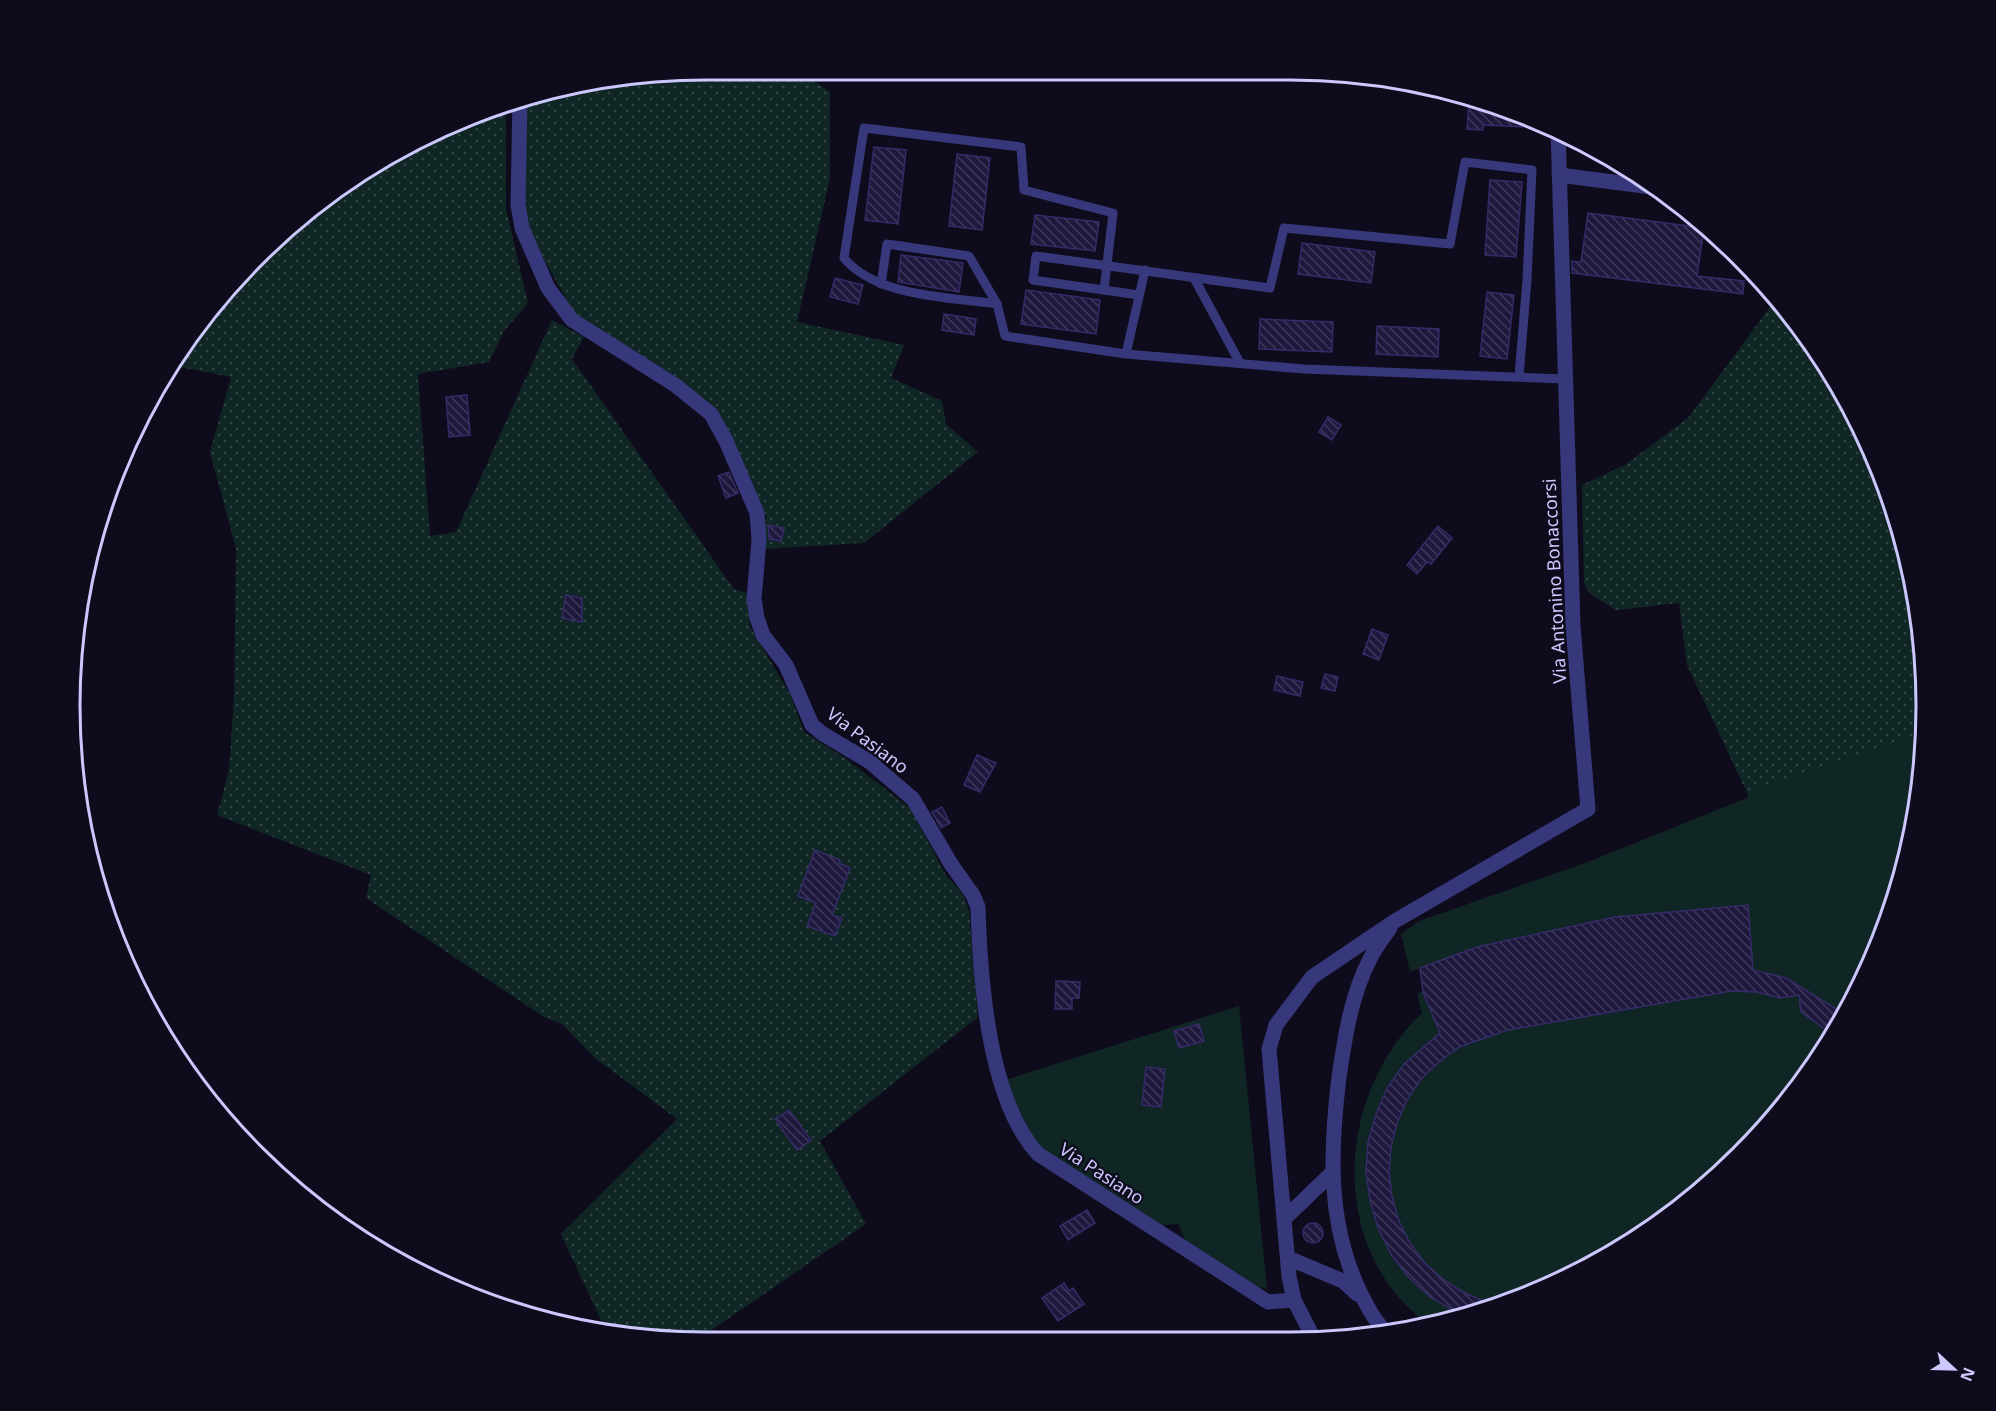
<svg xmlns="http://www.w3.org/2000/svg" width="1996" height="1411" viewBox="0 0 1996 1411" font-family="'Noto Sans',sans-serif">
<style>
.grass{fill:url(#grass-dots)}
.garden{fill:#0f2624}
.building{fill:url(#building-back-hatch);stroke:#342b68;stroke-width:1.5}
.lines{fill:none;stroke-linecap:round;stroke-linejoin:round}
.lane{stroke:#37387b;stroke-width:9}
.street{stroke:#37387b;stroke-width:15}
.labels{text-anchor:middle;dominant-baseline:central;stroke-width:4.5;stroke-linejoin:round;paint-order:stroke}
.street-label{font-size:18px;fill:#ccc8fe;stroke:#0e0c1c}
.rim{fill:none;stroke:#ccc8fe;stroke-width:3}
</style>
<defs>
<pattern id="grass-dots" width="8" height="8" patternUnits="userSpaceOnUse" patternTransform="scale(1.5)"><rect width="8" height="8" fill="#0f2624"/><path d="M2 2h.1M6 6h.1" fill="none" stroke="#314445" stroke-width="1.8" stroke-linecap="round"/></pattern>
<pattern id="building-back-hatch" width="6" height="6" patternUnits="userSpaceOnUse" patternTransform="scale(1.5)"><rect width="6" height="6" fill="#1e183d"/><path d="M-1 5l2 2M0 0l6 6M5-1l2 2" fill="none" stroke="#3e385a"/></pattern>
</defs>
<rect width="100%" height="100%" fill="#0e0c1c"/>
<g class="grass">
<polygon points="705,69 794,69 830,92 830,178 797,322 904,345 891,378 942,401 946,424 978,452 864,543 763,549 766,515 730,438 714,411 576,317 525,225 526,96 540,91"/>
<polygon points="506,103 506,209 528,303 504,331 489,362 418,374 430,536 456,532 552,320 584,337 572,359 734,589 747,593 750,627 790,694 804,732 845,758 910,808 946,875 963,894 969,911 978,1017 820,1141 866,1224 697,1340 664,1341 606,1331 561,1234 677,1119 595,1058 562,1024 544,1017 366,898 371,875 217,815 229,770 234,698 236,548 210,452 231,377 169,365 227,286 352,176 462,118"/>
<polygon points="1770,307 1786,309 1842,387 1893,501 1922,622 1926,747 1909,850 1862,987 1749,797 1687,665 1679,603 1616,610 1589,593 1584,583 1582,485 1625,465 1688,418"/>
</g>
<g class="garden">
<path d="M1909 738 1925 751 1905 870 1862 987 1796 1093 1710 1184 1572 1277 1495 1308 1428 1324C1326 1250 1336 1094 1422 1013L1417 994 1423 991 1420 968 1410 972 1401 934 1419 921 1588 862 1749 797 1747 792Z"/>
<polygon points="1239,1006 1267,1289 1248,1284 1186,1242 1178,1224 1156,1226 1036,1147 1005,1080"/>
</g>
<g class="building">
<polygon points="1469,100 1534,117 1549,125 1548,128 1483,125 1483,130 1467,129"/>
<polygon points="874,147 906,150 898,224 865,220"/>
<polygon points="957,154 990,158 982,230 949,226"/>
<polygon points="1490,180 1522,182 1516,257 1485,255"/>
<polygon points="1588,213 1704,228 1697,276 1744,281 1743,294 1572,273 1572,261 1581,262"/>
<polygon points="1035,215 1099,222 1095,251 1031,244"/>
<polygon points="1302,243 1375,252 1371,283 1298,274"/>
<polygon points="901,255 963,263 959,292 898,282"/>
<polygon points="835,278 863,285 858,304 830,297"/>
<polygon points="1026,290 1100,300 1096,334 1021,324"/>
<polygon points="1487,292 1514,295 1507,359 1480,356"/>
<polygon points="944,314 976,319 974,335 942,330"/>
<polygon points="1260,319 1333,322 1332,352 1259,349"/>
<polygon points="1377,326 1439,329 1438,357 1376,354"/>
<polygon points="467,395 470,435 449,437 446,397"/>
<polygon points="1328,417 1341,425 1332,440 1319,432"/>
<polygon points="729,472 738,493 726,498 718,476"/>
<polygon points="768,525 784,528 781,541 769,539"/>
<polygon points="1438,526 1452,538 1431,564 1427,562 1417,574 1407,565"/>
<polygon points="566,595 582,598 582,622 562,618"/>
<polygon points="1372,629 1388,635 1379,660 1363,654"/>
<polygon points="1325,674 1338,677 1335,691 1321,688"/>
<polygon points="1277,676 1303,682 1300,696 1274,690"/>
<polygon points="977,755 996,763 980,792 964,785"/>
<polygon points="942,807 950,823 941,828 932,812"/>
<polygon points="815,850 840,860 839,863 850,868 832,915 842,918 835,936 807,926 816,903 798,896"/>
<polygon points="1748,905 1753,970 1786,978 1835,1008 1843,1016 1832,1034 1801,1012 1799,995 1780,998 1757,992 1731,991 1508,1030 1459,1047 1439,1062 1421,1079 1407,1100 1397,1123 1391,1147 1389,1172 1392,1197 1399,1221 1410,1243 1425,1263 1444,1280 1465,1293 1498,1307 1463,1316 1430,1297 1408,1277 1391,1254 1378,1228 1370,1200 1366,1172 1368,1142 1376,1114 1387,1088 1404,1064 1440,1033 1423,992 1420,968 1477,947 1615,917"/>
<polygon points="1056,981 1080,982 1079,998 1072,998 1072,1009 1055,1009"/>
<polygon points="1199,1024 1204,1041 1179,1048 1174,1031"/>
<polygon points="1146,1067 1165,1069 1161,1107 1142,1105"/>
<polygon points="789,1110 811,1140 797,1150 775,1119"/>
<polygon points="1087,1210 1095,1223 1068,1240 1060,1226"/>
<circle cx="1313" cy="1233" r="10"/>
<polygon points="1064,1283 1069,1291 1073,1288 1084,1304 1058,1321 1042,1298"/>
</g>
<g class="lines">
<g class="lane">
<polyline points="1194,278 1240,363"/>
<polyline points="881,284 887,244 969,256 997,304"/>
<path d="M1104 290 1113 213 1024 190 1021 147 864 128 844 258C876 297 949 297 997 304L1005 336 1126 354 1304 369 1565 379"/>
<polyline points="1139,295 1033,280 1036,256 1270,288 1284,228 1450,244 1465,162 1532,170 1527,280 1519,376"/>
<polyline points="1126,354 1145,270"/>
</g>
<g class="street">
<path d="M520 98 518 205 522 228 548 288 572 320 675 385 711 414 726 441 757 513 759 540 754 599 757 618 763 635 786 665 812 725 823 734 870 762 913 799 951 864 973 895 978 907C980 979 988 1100 1038 1154L1268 1302 1294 1300"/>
<polyline points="1559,175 1659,188"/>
<polyline points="1284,1219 1333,1172"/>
<polyline points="1288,1258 1343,1281 1357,1294"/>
<path d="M1387 1333C1375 1322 1367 1306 1360 1292 1327 1223 1330 1151 1339 1077 1345 1037 1351 995 1370 959 1375 948 1383 938 1390 928"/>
<polyline points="1313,1337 1294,1300 1289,1276 1269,1049 1276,1025 1312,977 1395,921 1588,809 1573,626 1558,129"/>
</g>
</g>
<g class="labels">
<g class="street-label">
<text transform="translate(1554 581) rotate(-93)">Via Antonino Bonaccorsi</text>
<text transform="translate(868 740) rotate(37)">Via Pasiano</text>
<text transform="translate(1102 1173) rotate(33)">Via Pasiano</text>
</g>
</g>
<path d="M0 0H1996V1411H0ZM706 80H1290A626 626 0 0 1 1916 706V706A626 626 0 0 1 1290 1332H706A626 626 0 0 1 80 706V706A626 626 0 0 1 706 80Z" fill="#0e0c1c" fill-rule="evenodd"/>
<path class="rim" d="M706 80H1290A626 626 0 0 1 1916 706V706A626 626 0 0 1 1290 1332H706A626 626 0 0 1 80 706V706A626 626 0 0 1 706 80Z"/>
<g transform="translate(1954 1369) rotate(112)" stroke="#0e0c1c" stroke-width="4.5" paint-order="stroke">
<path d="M0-4.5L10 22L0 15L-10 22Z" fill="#ccc8fe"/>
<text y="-9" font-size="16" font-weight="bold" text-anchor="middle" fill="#ccc8fe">N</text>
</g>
</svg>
